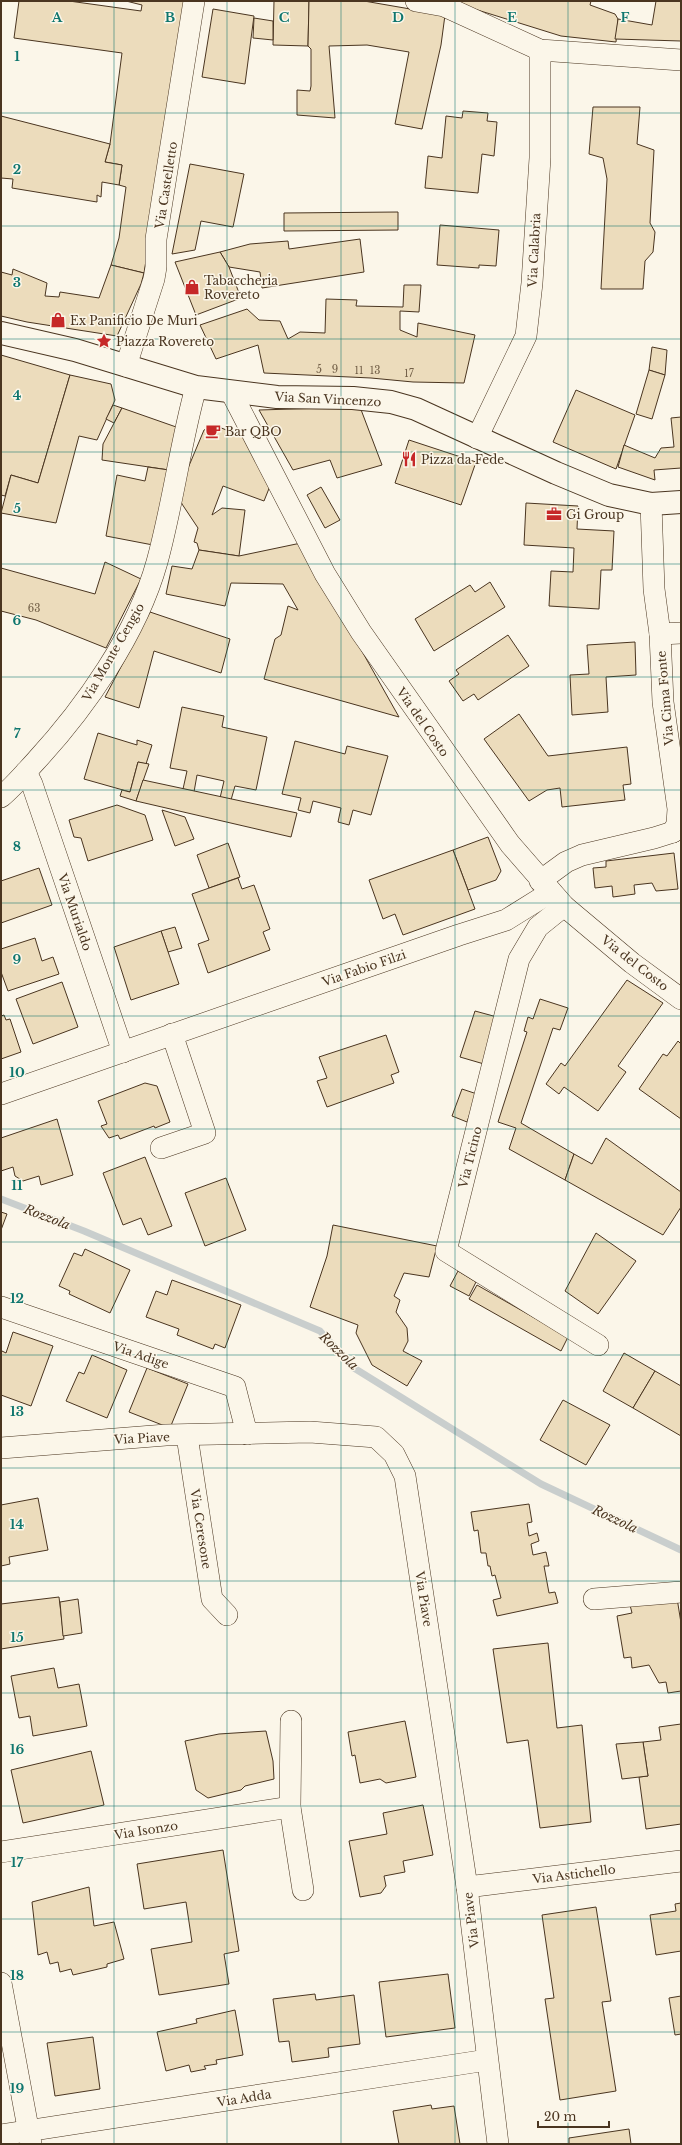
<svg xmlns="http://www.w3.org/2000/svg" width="682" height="2145" viewBox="0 0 682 2145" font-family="'Libre Baskerville',serif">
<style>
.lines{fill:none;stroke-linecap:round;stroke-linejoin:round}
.stream{stroke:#c9cecd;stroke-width:7}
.building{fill:#ecdcbc;stroke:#4a3520}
.street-casing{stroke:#4a3520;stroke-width:22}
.secondary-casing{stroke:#4a3520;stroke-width:24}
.street{stroke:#fbf6e9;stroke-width:21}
.secondary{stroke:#fbf6e9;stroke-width:22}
.grid{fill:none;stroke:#0f766e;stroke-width:1;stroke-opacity:0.55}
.labels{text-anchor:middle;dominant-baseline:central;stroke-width:3;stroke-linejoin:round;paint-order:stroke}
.number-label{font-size:10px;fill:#725f47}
.street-label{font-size:12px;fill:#4a3520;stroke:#fbf6e9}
.poi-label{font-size:12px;fill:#4a3520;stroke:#fbf6e9;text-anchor:start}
.water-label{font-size:13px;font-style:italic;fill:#4a3520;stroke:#fbf6e9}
.grid-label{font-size:13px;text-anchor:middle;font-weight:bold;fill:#0f766e;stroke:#fbf6e9;stroke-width:3;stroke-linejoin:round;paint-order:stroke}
</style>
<rect width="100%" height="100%" fill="#fbf6e9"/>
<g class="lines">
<polyline class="stream" points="1,1199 84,1231 320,1331 354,1368 541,1484 681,1550"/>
</g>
<g class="building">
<polygon points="19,1 69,1 141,11 142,5 126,1 187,1 144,273 111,265 119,238 126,187 119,185 122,165 105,162 110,144 122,53 14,38"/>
<polygon points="274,1 309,1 308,46 273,45"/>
<polygon points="309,1 364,1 445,15 441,45 422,129 395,124 409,52 367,45 329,46 335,118 297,115 297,90 310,91 311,86 311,49 308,46"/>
<polygon points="456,1 591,1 590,5 615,14 618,19 616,42 561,36 455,3"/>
<polygon points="656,1 681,1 681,41 615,39 618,19 652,25"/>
<polygon points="213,9 254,16 245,84 202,77"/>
<polygon points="254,18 273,21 273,40 253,38"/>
<polygon points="593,107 640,107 637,144 654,150 650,223 655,232 653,252 645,261 643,289 601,289 607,179 603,158 589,154"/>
<polygon points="463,111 488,113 487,121 497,122 494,156 482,154 478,193 425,188 428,156 442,158 446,116 462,118"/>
<polygon points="1,116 110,144 105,162 122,165 119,185 102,182 101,197 97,195 97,202 12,188 13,179 1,178"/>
<polygon points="190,164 244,174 233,227 201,221 195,250 172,254"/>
<polygon points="398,212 398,230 284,231 284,213"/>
<polygon points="440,225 499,230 496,266 479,265 479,268 437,265"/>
<polygon points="360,239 364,272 262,288 260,272 229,267 220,252 250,244 288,241 289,249"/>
<polygon points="220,252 229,267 241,298 196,315 175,262"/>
<polygon points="111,265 144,273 141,284 117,336 27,322 1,316 1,272 12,275 13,269 47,283 45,296 59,297 60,292 99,298"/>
<polygon points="404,285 421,285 419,312 400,311 400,330 417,337 418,323 475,335 464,383 413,382 371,378 264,373 258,345 216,359 200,325 247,309 259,320 280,321 288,339 300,332 325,333 326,299 357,300 356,306 403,307"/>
<polygon points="652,347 667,350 665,375 649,370"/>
<polygon points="1,355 70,375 38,483 11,475 5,496 1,495"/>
<polygon points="649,370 665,375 652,419 636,414"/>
<polygon points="70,375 111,384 115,400 97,440 79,436 56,523 1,513 11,475 38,483"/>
<polygon points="576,390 635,415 616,469 553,442"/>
<polygon points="113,405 122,408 114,423 106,419"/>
<polygon points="360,407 382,465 337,478 330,460 293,470 259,410"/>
<polygon points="122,408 179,428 169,470 102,460 103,444"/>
<polygon points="681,417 681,468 654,470 655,480 618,467 624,445 655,458 661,448 674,447 671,418"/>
<polygon points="214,425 246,438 270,486 264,501 223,486 212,515 222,508 245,510 239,556 199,550 197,543 194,542 198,528 182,504 178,492 204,430"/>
<polygon points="409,440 476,462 461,505 395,483"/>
<polygon points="148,467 169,470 153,545 106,536 117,475 145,481"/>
<polygon points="321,487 340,520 325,528 307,495"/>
<polygon points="526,503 578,506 577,529 614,531 612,570 601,570 599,609 549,606 551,571 573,572 574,548 524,545"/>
<polygon points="301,543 399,717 264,679 275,639 281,635 288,606 298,610 283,584 231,583 225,606 166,594 172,566 192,569 199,550 239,556"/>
<polygon points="105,562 141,579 106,648 36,620 1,611 1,568 95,594"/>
<polygon points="490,582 505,607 434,651 415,619 470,585 475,592"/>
<polygon points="150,612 230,639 221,673 154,651 139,708 105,697"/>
<polygon points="508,635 529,666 478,700 474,694 463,701 449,681 459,674 456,670"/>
<polygon points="635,642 636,675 606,677 608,712 572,715 570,675 589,674 587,645"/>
<polygon points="182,707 224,716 222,727 267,737 256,790 235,786 231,800 220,798 224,781 197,775 194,792 183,789 187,771 170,768"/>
<polygon points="519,714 548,756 627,747 631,784 623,785 625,800 562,807 560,788 547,790 529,801 484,739"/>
<polygon points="98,733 137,745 137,740 152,745 146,764 138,762 130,792 84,779"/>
<polygon points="295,741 345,754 347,746 388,756 371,815 353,810 349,825 338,822 341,808 313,801 310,813 298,810 301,798 282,794"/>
<polygon points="138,762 149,764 136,801 120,796 122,790 130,792"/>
<polygon points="143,780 297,813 291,837 136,801"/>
<polygon points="117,805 145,815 153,840 88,861 81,838 74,837 69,820"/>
<polygon points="162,810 185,817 194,839 175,846"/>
<polygon points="488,837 501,871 496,880 468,890 453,850"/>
<polygon points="228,843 240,877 209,888 197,855"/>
<polygon points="453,850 475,909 403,935 395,914 383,919 369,880"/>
<polygon points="674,853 678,889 656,891 652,883 634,885 635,894 613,897 612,886 595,888 593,868 606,867 606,861"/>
<polygon points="39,868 52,905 1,923 1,881"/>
<polygon points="238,878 242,889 254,885 270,929 263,932 270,950 208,973 198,944 209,940 192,894"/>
<polygon points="175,927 182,948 168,952 161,931"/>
<polygon points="161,931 179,984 131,1000 114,947"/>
<polygon points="35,938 42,961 53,957 59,974 8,991 1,972 1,949"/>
<polygon points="627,980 663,1003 618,1066 626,1072 598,1111 564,1087 559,1094 546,1084 561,1063 565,1066"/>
<polygon points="62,982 78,1027 33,1044 16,999"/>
<polygon points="540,999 568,1008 560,1030 553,1028 521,1123 574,1154 565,1180 509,1149 516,1128 498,1122 527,1032 524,1031 528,1017 533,1019"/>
<polygon points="475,1011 497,1017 484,1064 460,1057"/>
<polygon points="4,1015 6,1020 10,1019 21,1052 1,1059 1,1016"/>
<polygon points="386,1035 399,1072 391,1075 394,1083 327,1107 317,1081 327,1078 319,1057"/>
<polygon points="678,1041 681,1044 681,1119 639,1089 663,1054 667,1056"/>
<polygon points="145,1083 157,1086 170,1122 155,1128 154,1126 120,1139 118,1135 109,1138 101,1126 107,1124 98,1101"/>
<polygon points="462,1089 477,1094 467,1122 452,1116"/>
<polygon points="57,1119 73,1175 41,1185 39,1176 23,1181 15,1176 13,1167 1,1171 1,1138"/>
<polygon points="606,1138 681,1192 681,1207 663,1235 565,1180 574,1154 592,1164"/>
<polygon points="145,1157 172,1226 148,1235 141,1218 123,1225 103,1173"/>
<polygon points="226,1178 246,1230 205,1246 185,1193"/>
<polygon points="1,1212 7,1214 1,1230"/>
<polygon points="333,1225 437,1246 429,1277 404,1273 394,1296 400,1300 396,1312 407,1328 408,1341 403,1351 422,1361 407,1386 372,1365 356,1333 358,1325 310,1307 327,1256"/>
<polygon points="596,1233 636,1261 598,1314 565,1291"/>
<polygon points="85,1249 130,1270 110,1313 69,1294 70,1291 59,1286 74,1253 82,1256"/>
<polygon points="458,1271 476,1282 469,1296 450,1286"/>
<polygon points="172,1280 241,1305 225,1348 215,1344 213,1349 177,1335 179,1329 146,1317 156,1291 167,1295"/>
<polygon points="477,1285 568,1337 561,1351 469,1299"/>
<polygon points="13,1332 53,1346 31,1406 1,1395 1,1353 2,1351 6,1353"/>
<polygon points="624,1353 655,1371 633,1408 603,1391"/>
<polygon points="92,1355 127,1370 107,1418 66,1401 79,1372 84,1374"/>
<polygon points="147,1368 188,1384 170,1428 129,1412"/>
<polygon points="655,1371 681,1386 681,1436 633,1408"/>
<polygon points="563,1400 610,1425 586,1465 540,1440"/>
<polygon points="38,1498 48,1550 9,1557 10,1564 1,1566 1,1505"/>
<polygon points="529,1504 532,1522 527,1523 529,1536 537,1533 539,1541 531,1544 533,1555 546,1552 549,1566 544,1566 549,1593 555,1592 558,1603 497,1616 493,1600 501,1598 495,1575 492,1576 490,1566 488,1566 486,1553 481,1553 478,1530 474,1531 471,1512"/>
<polygon points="59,1597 64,1639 1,1649 1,1604"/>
<polygon points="677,1598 681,1623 681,1691 668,1693 666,1682 659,1683 649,1665 632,1668 631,1657 624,1658 617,1616 632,1613 630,1605"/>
<polygon points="78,1599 82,1633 63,1636 60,1602"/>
<polygon points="548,1643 557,1728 582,1725 591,1822 540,1828 528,1740 507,1743 493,1649"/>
<polygon points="54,1668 58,1688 79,1684 87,1726 33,1736 30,1716 19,1718 11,1676"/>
<polygon points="405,1721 416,1777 386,1783 380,1779 360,1783 355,1755 352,1756 348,1732"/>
<polygon points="681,1724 681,1824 646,1829 639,1777 648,1776 643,1742 661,1740 659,1727"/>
<polygon points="266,1731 273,1761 274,1779 245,1786 241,1790 208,1798 196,1790 185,1741 219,1734"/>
<polygon points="643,1742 648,1776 622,1779 616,1744"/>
<polygon points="91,1751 104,1805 23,1823 11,1770"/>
<polygon points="423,1805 433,1855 403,1861 405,1872 384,1876 386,1886 381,1893 360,1897 349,1841 387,1834 383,1813"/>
<polygon points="223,1850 239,1951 224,1954 229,1984 159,1995 151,1949 192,1942 186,1902 144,1909 137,1864"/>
<polygon points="89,1887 94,1926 114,1922 124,1959 107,1964 107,1967 73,1975 71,1969 60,1972 58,1962 50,1964 47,1952 38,1955 32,1902"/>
<polygon points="681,1903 681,1951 656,1955 650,1915 676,1911 675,1904"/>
<polygon points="596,1907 611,2001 602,2002 616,2091 560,2100 545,1999 554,1998 542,1915"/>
<polygon points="448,1974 455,2028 386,2037 379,1982"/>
<polygon points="315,1994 316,2000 354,1995 360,2044 328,2048 329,2057 292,2062 289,2041 279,2042 273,1999"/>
<polygon points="681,1996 681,2034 675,2035 669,1998"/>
<polygon points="235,2010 243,2055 216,2060 217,2064 204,2066 206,2069 191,2072 189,2065 166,2071 157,2032 197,2023 196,2019"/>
<polygon points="93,2037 100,2089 55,2096 47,2043"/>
<polygon points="431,2105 432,2109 454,2106 460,2144 399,2144 393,2111"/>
<polygon points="629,2129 631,2144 569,2144 569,2138"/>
</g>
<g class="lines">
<g class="street-casing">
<g id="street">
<polyline points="416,1 444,6 540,50 681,60"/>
<polyline points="126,366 154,279 156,267 156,239 194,1"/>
<polyline points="231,392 325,574 361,632 510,844 564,906 632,963 681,999"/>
<polyline points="477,438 526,336 532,283 540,158 540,50"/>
<polyline points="651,504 654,589 660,634 663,702 678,809 677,824 673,832"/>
<polyline points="660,634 681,633"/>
<polyline points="26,772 32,784 123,1052"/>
<path d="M1 797C13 787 24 774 35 762 85 708 137 634 157 562 173 504 180 445 196 387"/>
<polyline points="540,881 566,862 582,855 654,838 673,832"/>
<polyline points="564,906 538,927 519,959 446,1251 598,1345"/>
<polyline points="1,1094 459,935 506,920 551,892"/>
<polyline points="161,1148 205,1133 172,1034"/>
<polyline points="1,1307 235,1387 247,1434"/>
<polyline points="187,1436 212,1599 227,1615"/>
<polyline points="1,1448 166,1435 310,1432 376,1437 394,1454 405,1476 467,1887 498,2144"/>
<polyline points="594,1599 681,1592"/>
<polyline points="291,1721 290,1807 303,1890"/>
<polyline points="1,1852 290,1807"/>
<polyline points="467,1887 681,1861"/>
<polyline points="1,1983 31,2144"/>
<polyline points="1,2135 487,2060"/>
</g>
</g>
<g class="secondary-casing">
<polyline id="secondary" points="1,333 75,350 196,387 277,397 353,398 391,402 416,409 556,473 609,495 651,504 681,502"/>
</g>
<use href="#street" class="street"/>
<use href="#secondary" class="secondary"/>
</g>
<path class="grid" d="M114 1V2144M227 1V2144M341 1V2144M455 1V2144M568 1V2144M1 113H681M1 226H681M1 339H681M1 452H681M1 564H681M1 677H681M1 790H681M1 903H681M1 1016H681M1 1129H681M1 1242H681M1 1355H681M1 1468H681M1 1581H681M1 1693H681M1 1806H681M1 1919H681M1 2032H681"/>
<defs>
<g id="shop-bare" transform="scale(1.2)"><path d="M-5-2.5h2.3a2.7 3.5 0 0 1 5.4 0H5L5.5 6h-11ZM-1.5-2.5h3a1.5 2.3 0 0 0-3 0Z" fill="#c62828" stroke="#fbf6e9" stroke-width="2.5" paint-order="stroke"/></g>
<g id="sight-bare" transform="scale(1.2)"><path d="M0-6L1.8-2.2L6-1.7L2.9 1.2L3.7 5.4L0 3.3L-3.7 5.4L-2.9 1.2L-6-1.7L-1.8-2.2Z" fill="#c62828" stroke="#fbf6e9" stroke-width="2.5" paint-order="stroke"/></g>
<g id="cafe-bare" transform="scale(1.2)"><path d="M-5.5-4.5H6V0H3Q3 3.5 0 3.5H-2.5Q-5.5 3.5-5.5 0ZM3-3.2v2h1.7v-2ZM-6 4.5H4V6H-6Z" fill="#c62828" stroke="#fbf6e9" stroke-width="2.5" paint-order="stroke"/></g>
<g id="restaurant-bare" transform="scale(1.2)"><path d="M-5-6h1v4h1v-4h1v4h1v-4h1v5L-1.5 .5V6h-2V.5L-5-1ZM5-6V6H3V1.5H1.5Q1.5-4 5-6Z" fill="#c62828" stroke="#fbf6e9" stroke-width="2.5" paint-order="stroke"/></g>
<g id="office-bare" transform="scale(1.2)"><path d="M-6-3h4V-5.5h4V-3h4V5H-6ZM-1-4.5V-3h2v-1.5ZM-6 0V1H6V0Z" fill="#c62828" stroke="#fbf6e9" stroke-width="2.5" paint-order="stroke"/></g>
</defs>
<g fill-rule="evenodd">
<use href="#shop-bare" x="192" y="287"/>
<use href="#shop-bare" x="58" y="320"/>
<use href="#sight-bare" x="104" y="341"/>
<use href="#cafe-bare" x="213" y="431"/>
<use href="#restaurant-bare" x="409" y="459"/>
<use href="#office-bare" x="554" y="514"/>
</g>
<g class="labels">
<g class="number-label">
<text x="319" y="369">5</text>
<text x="335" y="369">9</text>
<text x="359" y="370">11</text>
<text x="375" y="370">13</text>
<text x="409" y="373">17</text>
<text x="34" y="608">63</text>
</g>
<g class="street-label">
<text transform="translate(166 185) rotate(-81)">Via Castelletto</text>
<text transform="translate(534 250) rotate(-87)">Via Calabria</text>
<text transform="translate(328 399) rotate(3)">Via San Vincenzo</text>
<text transform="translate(113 652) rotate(-60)">Via Monte Cengio</text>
<text transform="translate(665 698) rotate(-95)">Via Cima Fonte</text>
<text transform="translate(423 722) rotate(55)">Via del Costo</text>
<text transform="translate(75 912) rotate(71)">Via Murialdo</text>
<text transform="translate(635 963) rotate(38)">Via del Costo</text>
<text transform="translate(364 968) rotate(-19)">Via Fabio Filzi</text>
<text transform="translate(470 1157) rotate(-76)">Via Ticino</text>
<text transform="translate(141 1355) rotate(19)">Via Adige</text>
<text transform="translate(142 1438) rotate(-3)">Via Piave</text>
<text transform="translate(201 1529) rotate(81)">Via Ceresone</text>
<text transform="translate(424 1599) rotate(81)">Via Piave</text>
<text transform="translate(146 1830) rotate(-9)">Via Isonzo</text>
<text transform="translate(574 1874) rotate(-7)">Via Astichello</text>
<text transform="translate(471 1920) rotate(-97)">Via Piave</text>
<text transform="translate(244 2098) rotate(-9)">Via Adda</text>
</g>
<g class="poi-label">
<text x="204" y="280">Tabaccheria<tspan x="204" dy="14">Rovereto</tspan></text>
<text x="70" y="320">Ex Panificio De Muri</text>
<text x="116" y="341">Piazza Rovereto</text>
<text x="225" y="431">Bar QBO</text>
<text x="421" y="459">Pizza da Fede</text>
<text x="566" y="514">Gi Group</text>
</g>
<g class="water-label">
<text transform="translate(47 1217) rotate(21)">Rozzola</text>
<text transform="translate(339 1351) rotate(44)">Rozzola</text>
<text transform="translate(615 1519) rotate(25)">Rozzola</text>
</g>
</g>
<g class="grid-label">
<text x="57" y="22">A</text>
<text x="170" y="22">B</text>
<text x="284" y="22">C</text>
<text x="398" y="22">D</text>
<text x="512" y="22">E</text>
<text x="625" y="22">F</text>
<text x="17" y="61">1</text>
<text x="17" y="174">2</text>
<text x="17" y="287">3</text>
<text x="17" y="400">4</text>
<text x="17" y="513">5</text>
<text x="17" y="625">6</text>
<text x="17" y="738">7</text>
<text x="17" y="851">8</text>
<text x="17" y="964">9</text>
<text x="17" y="1077">10</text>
<text x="17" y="1190">11</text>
<text x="17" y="1303">12</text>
<text x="17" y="1416">13</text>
<text x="17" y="1529">14</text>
<text x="17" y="1642">15</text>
<text x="17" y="1754">16</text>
<text x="17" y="1867">17</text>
<text x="17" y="1980">18</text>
<text x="17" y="2093">19</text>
</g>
<rect width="682" height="2145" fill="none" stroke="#4a3520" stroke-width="4"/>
<path d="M538 2121v6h71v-6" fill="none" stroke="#4a3520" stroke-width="2"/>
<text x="544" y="2121" font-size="12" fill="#4a3520" stroke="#fbf6e9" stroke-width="3" paint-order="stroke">20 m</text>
</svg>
